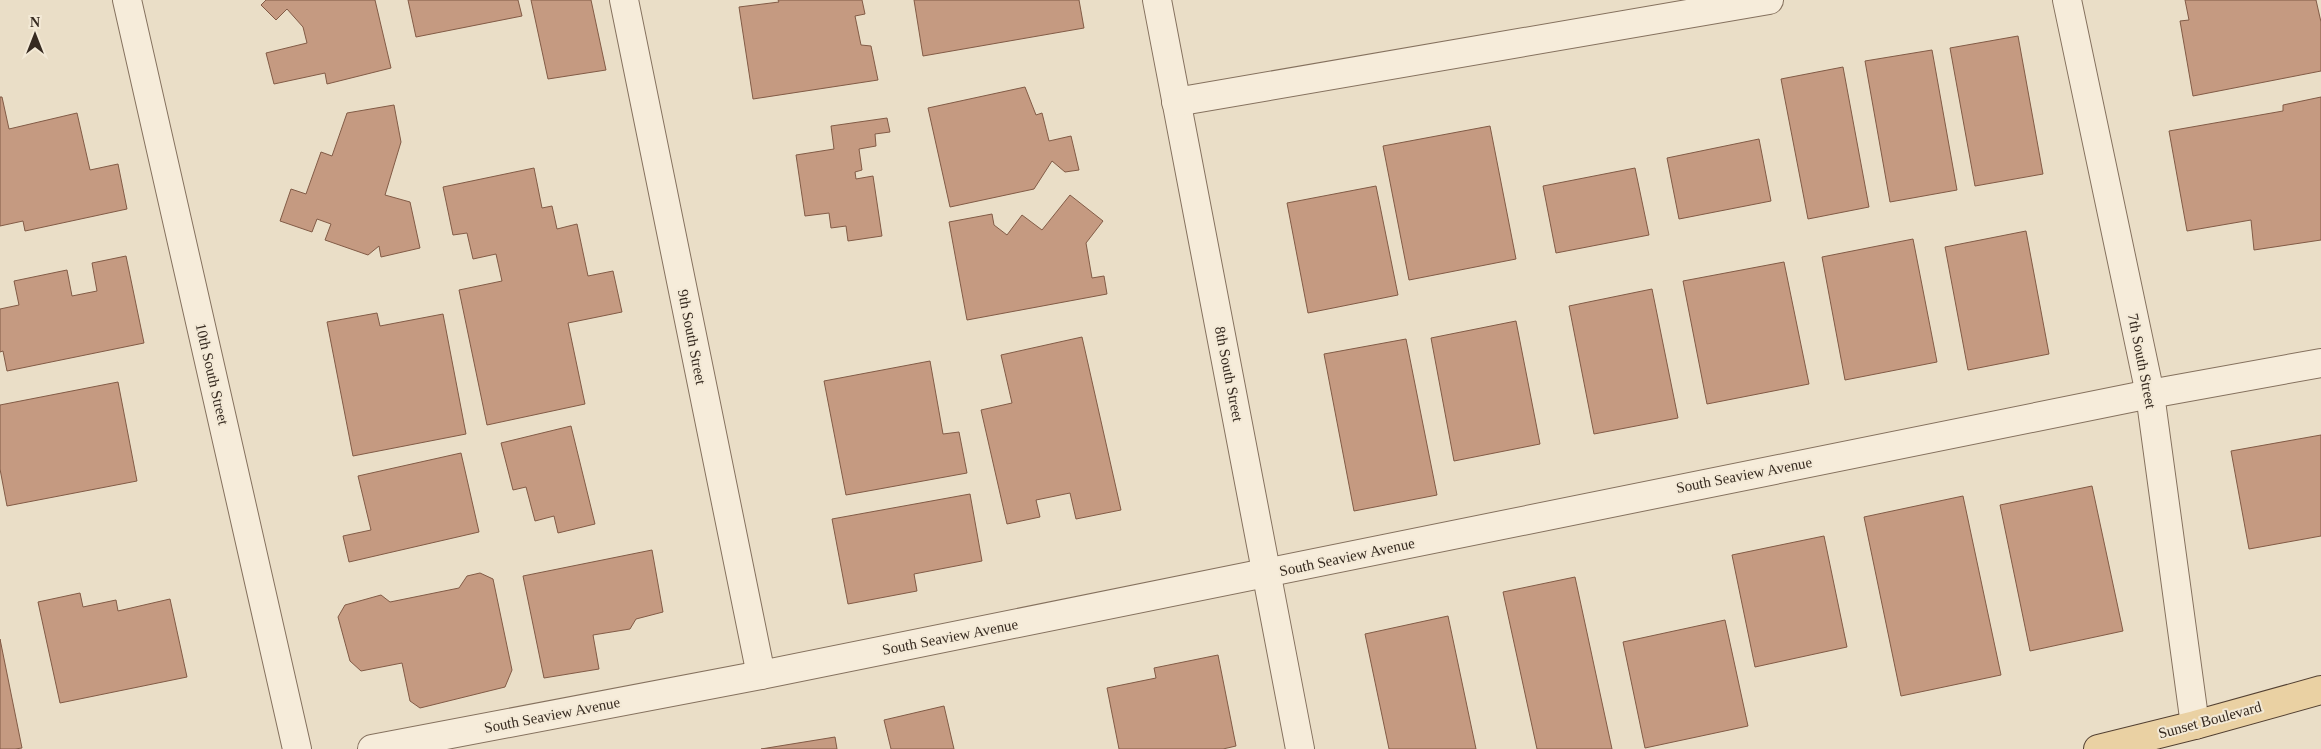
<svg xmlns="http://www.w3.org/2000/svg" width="2321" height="749" viewBox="0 0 2321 749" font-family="'Times New Roman',serif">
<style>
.building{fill:#c59a81;stroke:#825b46}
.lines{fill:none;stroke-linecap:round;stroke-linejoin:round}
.minor-casing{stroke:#85715e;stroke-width:30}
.tertiary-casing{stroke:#85715e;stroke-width:30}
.primary-casing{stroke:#534032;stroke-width:30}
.minor{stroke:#f6ecda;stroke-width:28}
.tertiary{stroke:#f6ecda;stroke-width:28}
.primary{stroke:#ead1a3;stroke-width:28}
.labels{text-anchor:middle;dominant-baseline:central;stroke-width:4;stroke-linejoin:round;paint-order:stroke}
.street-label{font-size:15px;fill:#362a20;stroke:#f3e9d6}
</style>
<rect width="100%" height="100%" fill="#eadec7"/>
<g class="building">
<polygon points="266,0 375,0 391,68 327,84 325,73 274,84 266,53 307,43 303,27 287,9 276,20 261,5"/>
<polygon points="408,0 518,0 522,16 416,37"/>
<polygon points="531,0 591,0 606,70 548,79"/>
<polygon points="778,0 862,0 865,14 855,16 861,45 871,46 878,80 753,99 739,7 779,2"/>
<polygon points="914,0 1079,0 1084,28 923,56"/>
<polygon points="2185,0 2316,0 2321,22 2321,71 2193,96 2180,21 2189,20"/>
<polygon points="2018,36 2043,174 1975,186 1950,48"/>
<polygon points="1932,50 1957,190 1890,202 1865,61"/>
<polygon points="1843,67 1869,207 1808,219 1781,79"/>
<polygon points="1025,87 1036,115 1042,113 1049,141 1071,136 1079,170 1065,172 1052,161 1034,189 950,207 928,108"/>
<polygon points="0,97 2,97 9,129 77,113 90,170 118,164 127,209 25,231 23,221 0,226"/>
<polygon points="2321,97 2321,240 2254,250 2251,220 2187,231 2169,131 2283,111 2283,105"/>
<polygon points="394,105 401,142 385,195 410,202 420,248 381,257 379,246 368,255 325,240 331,224 317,219 312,232 280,221 291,189 306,194 321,152 332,156 347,113"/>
<polygon points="887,118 890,132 875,134 876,146 859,149 862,170 855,172 856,179 873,176 882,236 848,241 846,226 831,228 829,213 805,216 796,155 834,149 831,126"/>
<polygon points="1490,126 1516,259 1409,280 1383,146"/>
<polygon points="1759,139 1771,201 1679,219 1667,158"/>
<polygon points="534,168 542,208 552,206 557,229 577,224 588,276 613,271 622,312 568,323 585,404 487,425 459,290 502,281 496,254 473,259 467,233 453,235 443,187"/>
<polygon points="1635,168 1649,235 1556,253 1543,186"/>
<polygon points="1376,186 1398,295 1308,313 1287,203"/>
<polygon points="1070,195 1103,221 1086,243 1092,278 1104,276 1107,294 967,320 949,222 992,214 994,225 1007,235 1022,215 1042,230"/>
<polygon points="2026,231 2049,354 1968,370 1945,247"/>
<polygon points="1913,239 1937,362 1845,380 1822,257"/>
<polygon points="126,256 144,343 7,371 3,351 0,352 0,309 19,305 14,281 67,270 72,296 97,291 92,263"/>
<polygon points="1784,262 1809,384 1707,404 1683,281"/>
<polygon points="1652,289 1678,418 1594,434 1569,306"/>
<polygon points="377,313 380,326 443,314 466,434 353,456 327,322"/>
<polygon points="1516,321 1540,444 1454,461 1431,338"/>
<polygon points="1082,337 1121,510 1076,519 1070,493 1036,500 1040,517 1007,524 981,410 1012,403 1001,355"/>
<polygon points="1406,339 1437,495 1354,511 1324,354"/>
<polygon points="930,361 943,434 959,432 967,473 846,495 824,381"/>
<polygon points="118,382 137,481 7,506 0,469 0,405"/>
<polygon points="571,426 595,524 558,533 554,516 535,521 526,487 513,490 501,443"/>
<polygon points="2321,435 2321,536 2249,549 2231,451"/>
<polygon points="461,453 479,532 349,562 343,536 371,530 358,476"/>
<polygon points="2092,486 2123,631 2030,651 2000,505"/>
<polygon points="970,494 982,561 914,574 917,591 848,604 832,519"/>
<polygon points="1963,496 2001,675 1901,696 1864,517"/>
<polygon points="1824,536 1847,647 1755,667 1732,555"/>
<polygon points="652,550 663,612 636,619 630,629 593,635 599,669 544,678 523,576"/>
<polygon points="480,573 493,579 512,670 505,687 420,708 410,701 402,663 361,671 350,661 338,617 345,605 381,595 390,602 459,588 467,576"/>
<polygon points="1575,577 1612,749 1537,749 1503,592"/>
<polygon points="80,593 83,607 116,600 118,611 170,599 187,677 60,703 38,602"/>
<polygon points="1448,616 1476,749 1389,749 1365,634"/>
<polygon points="1725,620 1748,726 1645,748 1623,642"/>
<polygon points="0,639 22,748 15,749 0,749"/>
<polygon points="1218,655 1236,746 1223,749 1119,749 1107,688 1156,678 1154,668"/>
<polygon points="944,706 954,749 891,749 884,720"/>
<polygon points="835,737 837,749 761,749"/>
</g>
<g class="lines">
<g class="minor-casing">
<g id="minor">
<polyline points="127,0 297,749"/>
<polyline points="624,0 761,675"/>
<polyline points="1157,0 1300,749"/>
<polyline points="1176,102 1769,0"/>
<polyline points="372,749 761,675 2150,394 2321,363"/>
</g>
</g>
<g class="tertiary-casing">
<polyline id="tertiary" points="2067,0 2150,394 2195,725"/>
</g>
<g class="primary-casing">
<polyline id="primary" points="2098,749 2195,725 2321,690"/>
</g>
<use href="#minor" class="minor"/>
<use href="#tertiary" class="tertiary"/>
<use href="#primary" class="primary"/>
</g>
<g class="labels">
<g class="street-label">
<text transform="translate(692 337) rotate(79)">9th South Street</text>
<text transform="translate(2142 361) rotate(79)">7th South Street</text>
<text transform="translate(212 374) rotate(77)">10th South Street</text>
<text transform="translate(1229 374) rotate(79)">8th South Street</text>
<text transform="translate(1744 475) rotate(-11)">South Seaview Avenue</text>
<text transform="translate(1347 557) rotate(-12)">South Seaview Avenue</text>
<text transform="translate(950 637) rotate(-11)">South Seaview Avenue</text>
<text transform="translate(552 715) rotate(-11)">South Seaview Avenue</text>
<text transform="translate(2210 720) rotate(-15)">Sunset Boulevard</text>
</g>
</g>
<g transform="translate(35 35)" stroke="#f3e9d6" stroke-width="4" paint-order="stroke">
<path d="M0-4L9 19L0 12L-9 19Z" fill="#362a20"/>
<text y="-8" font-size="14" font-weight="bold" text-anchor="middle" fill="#362a20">N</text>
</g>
</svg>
